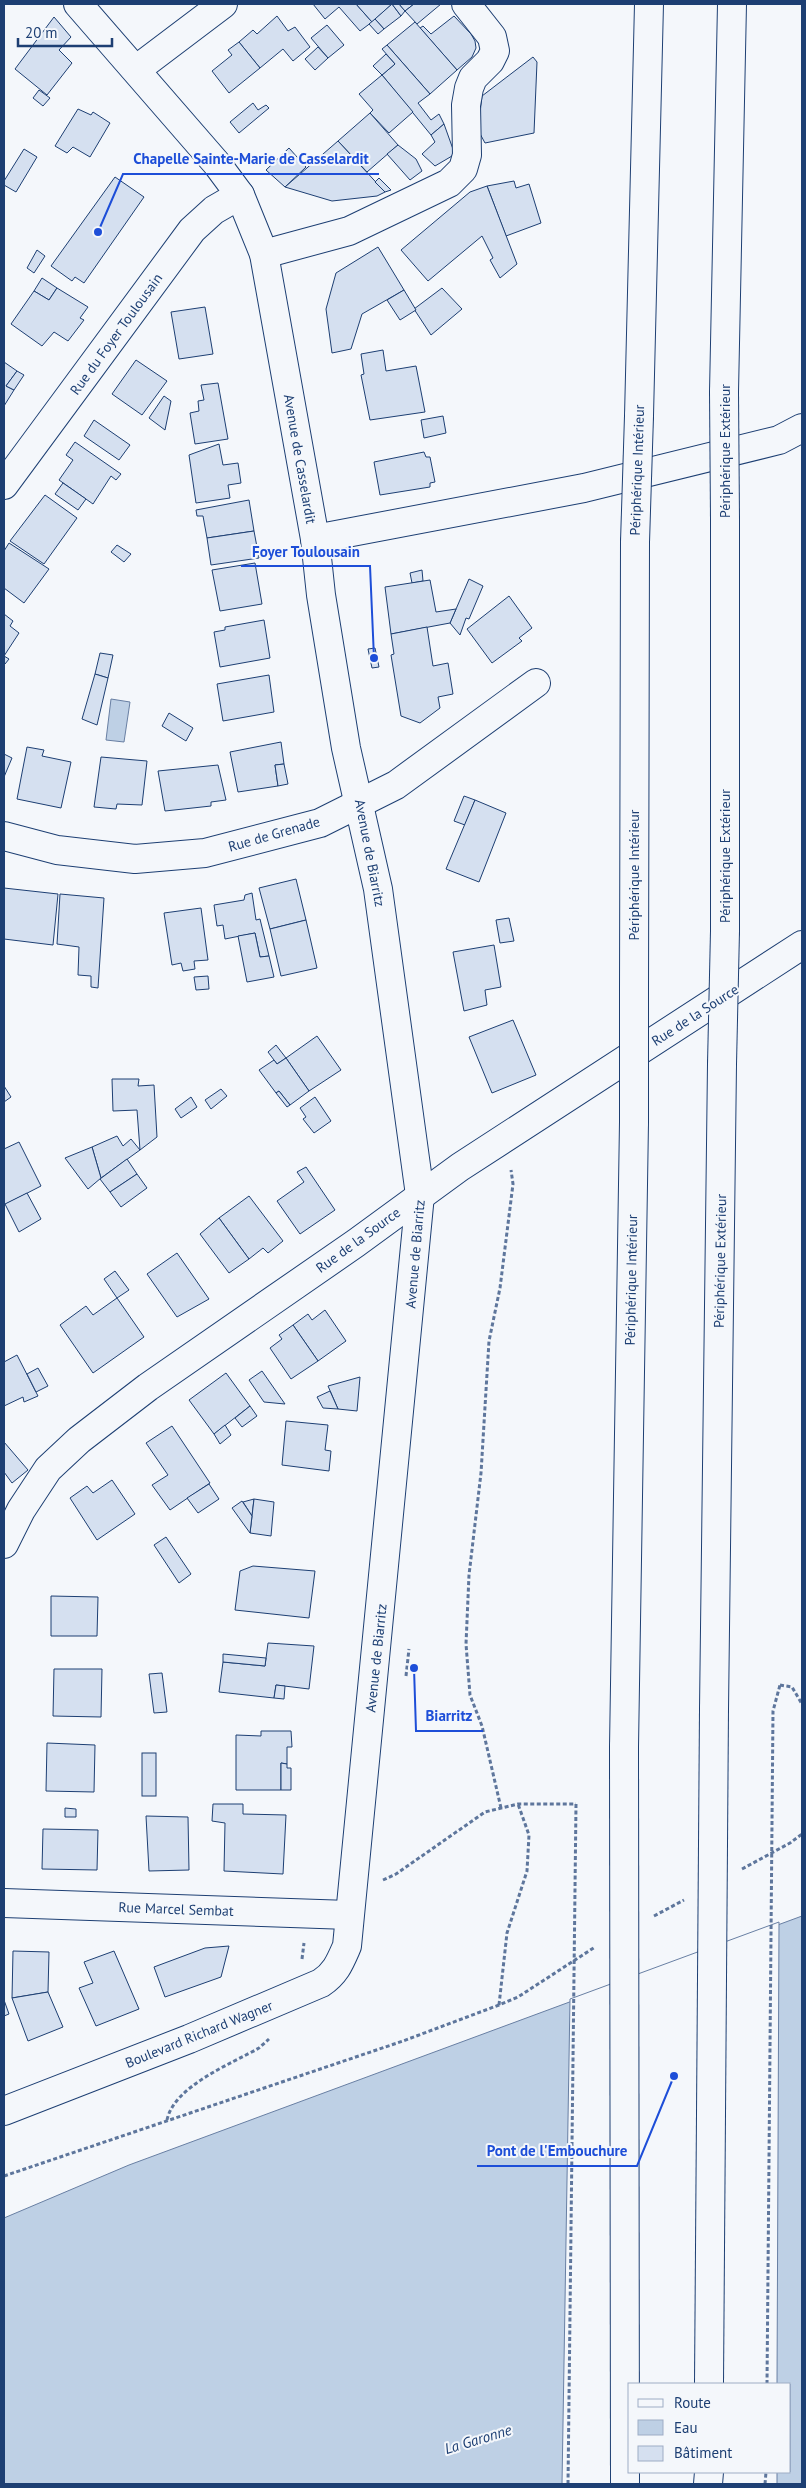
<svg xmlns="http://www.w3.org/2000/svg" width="806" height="2488" viewBox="0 0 806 2488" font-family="'PT Sans',sans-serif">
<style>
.water{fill:#bed0e5;stroke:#687fa3;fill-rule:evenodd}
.pier{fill:#f4f7fb;stroke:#687fa3}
.building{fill:#d5e0f0;stroke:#1d3f73}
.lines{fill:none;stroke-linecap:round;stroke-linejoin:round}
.street-casing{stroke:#1d3f73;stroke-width:30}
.secondary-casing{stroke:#1d3f73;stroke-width:30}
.highway-casing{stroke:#1d3f73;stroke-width:30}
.path{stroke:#5e769c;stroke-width:3;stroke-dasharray:4 2.5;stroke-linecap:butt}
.street{stroke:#f4f7fb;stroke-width:28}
.secondary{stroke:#f4f7fb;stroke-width:28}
.highway{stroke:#f4f7fb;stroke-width:28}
.highway-bridge-casing{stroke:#1d3f73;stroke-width:30;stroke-linecap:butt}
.path-bridge{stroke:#5e769c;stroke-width:3;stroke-dasharray:4 2.5;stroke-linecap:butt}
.highway-bridge{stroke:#f4f7fb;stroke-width:28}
.labels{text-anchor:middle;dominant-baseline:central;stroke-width:4;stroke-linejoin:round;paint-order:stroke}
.street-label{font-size:14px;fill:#1d3f73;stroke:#f4f7fb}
.water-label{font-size:15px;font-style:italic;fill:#1d3f73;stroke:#f4f7fb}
.leader{fill:none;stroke:#1d4ed8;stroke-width:2}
.callout-dot{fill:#1d4ed8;stroke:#f4f7fb;stroke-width:2}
.callout-label{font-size:15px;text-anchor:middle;font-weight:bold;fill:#1d4ed8;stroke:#f4f7fb;stroke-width:4;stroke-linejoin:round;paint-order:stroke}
</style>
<rect width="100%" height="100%" fill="#f4f7fb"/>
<g class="water">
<polygon points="111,699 130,702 124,742 106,740"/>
<path d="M802 1916V2484H4V2218L129 2165ZM630 2384H790V2472H630Z"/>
</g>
<polygon class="pier" points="779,1922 777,2384 630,2384 630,2472 777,2472 777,2484 562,2484 570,1999"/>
<g class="building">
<polygon points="313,4 356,4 372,22 360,31 339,7 325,19"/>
<polygon points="356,4 392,4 372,22"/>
<polygon points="392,4 401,16 384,29 375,19"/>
<polygon points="392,4 399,4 405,11 401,16"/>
<polygon points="399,4 414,4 405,11"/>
<polygon points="414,4 441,4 417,24 405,11"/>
<polygon points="277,16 288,31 295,27 310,47 293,61 283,49 260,68 239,42 253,30 257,34"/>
<polygon points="454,16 471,34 475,41 476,48 472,57 457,70 420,28 423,26 431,34"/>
<polygon points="54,17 71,37 59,50 72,63 47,95 15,69"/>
<polygon points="375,19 384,29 378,34 369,24"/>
<polygon points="415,22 457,70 430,94 387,45"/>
<polygon points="327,25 344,45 328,58 311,38"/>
<polygon points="239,42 260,68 229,93 212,71 232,55 228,50"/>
<polygon points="387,45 430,94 418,103 431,120 439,114 444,124 431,135 382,75 395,64 382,49"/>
<polygon points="318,47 328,58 315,70 305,59"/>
<polygon points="386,54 395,64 382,75 373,66"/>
<polygon points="533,57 537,62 534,133 485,143 478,130 482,96"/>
<polygon points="382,75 413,112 389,133 370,113 373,110 359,94"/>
<polygon points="39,90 50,98 43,106 33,98"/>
<polygon points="253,103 258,110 266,105 269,108 239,133 230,122"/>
<polygon points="78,109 91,115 93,112 110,123 90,157 73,147 67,153 55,146"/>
<polygon points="370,113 398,145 367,172 338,141"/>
<polygon points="444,124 454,152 452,156 435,166 422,154 435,142 431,135"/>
<polygon points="338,141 385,192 377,196 332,201 285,187"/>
<polygon points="398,145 416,159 422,171 410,180 387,154"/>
<polygon points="289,148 306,167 285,187 266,170"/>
<polygon points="24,149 37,157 16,192 4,185 4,181"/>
<polygon points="115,177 144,197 84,283 75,277 72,281 51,266"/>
<polygon points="379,178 391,190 385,192 375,182"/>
<polygon points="514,181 516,188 529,184 541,223 506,236 487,186"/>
<polygon points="487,186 517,264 500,278 490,260 493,258 482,236 428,281 401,250 470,192"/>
<polygon points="378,247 404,290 362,314 351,349 332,353 326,309 336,273"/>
<polygon points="37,250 45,256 34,273 27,268"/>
<polygon points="42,278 57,288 49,300 34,291"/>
<polygon points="57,288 88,307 80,318 84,320 68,341 54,332 42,346 11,324 34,291 49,300"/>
<polygon points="442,288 462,309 431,335 414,309"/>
<polygon points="404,290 416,310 400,320 387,300"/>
<polygon points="205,307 213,354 179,359 171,312"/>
<polygon points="383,350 386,371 416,366 425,412 370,420 361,375 364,374 361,354"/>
<polygon points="136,360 167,381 142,415 112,394"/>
<polygon points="4,362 17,371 6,386 14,390 4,406"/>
<polygon points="17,371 24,375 14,390 6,386"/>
<polygon points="218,383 228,439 195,444 190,413 199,411 198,401 204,400 201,385"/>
<polygon points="164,396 171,401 165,430 149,418"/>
<polygon points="443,416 446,433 424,438 421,420"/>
<polygon points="94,420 130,445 119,460 84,436"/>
<polygon points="75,442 121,474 116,480 111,476 93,504 59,480 73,460 66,455"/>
<polygon points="219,444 223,465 238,463 241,483 228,485 230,498 196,503 189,455"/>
<polygon points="424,452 426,457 430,457 435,482 430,483 430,487 380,495 374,462"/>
<polygon points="63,483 86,499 78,510 55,494"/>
<polygon points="45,495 77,518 44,564 10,541"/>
<polygon points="249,500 254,531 207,538 203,516 197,516 196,510"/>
<polygon points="254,531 259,558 211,565 207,538"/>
<polygon points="9,543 49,569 24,603 4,588 4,551"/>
<polygon points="117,545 131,554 124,562 111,552"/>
<polygon points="255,563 262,604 220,611 212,570"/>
<polygon points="422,570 423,581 412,583 410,573"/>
<polygon points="469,579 483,586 469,619 466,618 460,635 450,623"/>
<polygon points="430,580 436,612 456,609 450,623 391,634 385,587"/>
<polygon points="509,596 532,628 519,638 522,641 492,663 467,629"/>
<polygon points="4,614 13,621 10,626 19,633 4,656 9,659 5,664 4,663"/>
<polygon points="264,620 270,658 220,667 214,632 225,630 225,627"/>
<polygon points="427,627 433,666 448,663 453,694 438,697 440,708 420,723 401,716 391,655 394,654 391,634"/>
<polygon points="375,648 379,667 372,668 368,649"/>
<polygon points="100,653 113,655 108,678 95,674"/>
<polygon points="95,674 108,678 97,725 82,719"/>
<polygon points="269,675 274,712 223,721 217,684"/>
<polygon points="169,713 193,728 186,741 162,726"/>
<polygon points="281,742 284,764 275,765 278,786 238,792 230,752"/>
<polygon points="27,747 44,750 42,756 71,762 61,808 17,799"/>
<polygon points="4,754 12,758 4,777"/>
<polygon points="101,757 147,761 142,805 117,804 116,809 94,807"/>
<polygon points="284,764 288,784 278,786 275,765"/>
<polygon points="218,765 226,800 211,802 211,806 165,811 158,771"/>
<polygon points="464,796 475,800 465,825 454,821"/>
<polygon points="475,800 506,813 479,882 446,869"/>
<polygon points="296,879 306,920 270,929 259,888"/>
<polygon points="4,888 58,894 53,945 4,939"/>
<polygon points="252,893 256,920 260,919 269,956 260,957 255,933 225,939 223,925 217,926 214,905 244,900 245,895"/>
<polygon points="60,894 104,898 98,988 91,987 91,976 78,975 79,947 57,944"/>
<polygon points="201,908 208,960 194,961 195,969 183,971 181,963 172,965 164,913"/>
<polygon points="509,918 514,941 500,943 496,920"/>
<polygon points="306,920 317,968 281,976 270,929"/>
<polygon points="255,933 260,957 269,956 274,977 247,982 238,936"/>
<polygon points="494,945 501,987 485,990 487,1005 464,1011 453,952"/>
<polygon points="208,976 209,989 196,990 194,977"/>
<polygon points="513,1020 536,1075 492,1093 469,1037"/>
<polygon points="317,1036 341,1070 309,1091 286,1058"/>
<polygon points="276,1045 286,1058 277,1064 268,1052"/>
<polygon points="286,1058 309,1091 290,1105 279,1091 276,1093 259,1070 274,1060 277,1064"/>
<polygon points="112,1079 139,1079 138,1086 154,1085 157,1137 140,1150 137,1110 113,1111"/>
<polygon points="4,1086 11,1097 4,1102"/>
<polygon points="221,1089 227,1096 211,1109 205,1100"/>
<polygon points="279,1091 290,1105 287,1107 276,1093"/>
<polygon points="191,1097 197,1107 181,1118 175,1109"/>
<polygon points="315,1097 331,1121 314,1133 303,1119 306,1117 300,1108"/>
<polygon points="117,1136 123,1146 131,1139 140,1150 101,1178 92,1147"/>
<polygon points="19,1142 41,1186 4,1205 4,1149"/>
<polygon points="92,1147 101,1178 88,1189 65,1158"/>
<polygon points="127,1159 137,1174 110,1192 100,1179"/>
<polygon points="306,1167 335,1210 300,1234 277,1201 304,1182 297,1172"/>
<polygon points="137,1174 147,1188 121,1207 110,1192"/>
<polygon points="27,1193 41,1219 19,1232 5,1204"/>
<polygon points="249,1196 283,1241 268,1253 263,1248 249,1259 219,1218"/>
<polygon points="219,1218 249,1259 229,1273 200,1234"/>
<polygon points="177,1253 209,1299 177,1317 147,1274"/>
<polygon points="115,1271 129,1290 117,1298 104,1279"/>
<polygon points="117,1298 144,1337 93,1373 60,1325 86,1306 93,1315"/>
<polygon points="325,1310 346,1341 318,1361 293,1325 308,1314 312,1320"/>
<polygon points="293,1325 318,1361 291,1379 270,1348 282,1339 279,1335"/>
<polygon points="17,1355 38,1396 24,1402 23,1397 4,1406 4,1362"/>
<polygon points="38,1368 48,1386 36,1392 27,1374"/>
<polygon points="262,1371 285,1404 264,1402 249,1380"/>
<polygon points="226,1373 250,1406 214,1434 189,1400"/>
<polygon points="360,1377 357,1411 338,1409 328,1386"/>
<polygon points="330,1391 338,1409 323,1408 317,1397"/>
<polygon points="250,1406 257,1416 242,1427 235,1418"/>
<polygon points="286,1421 328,1425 325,1450 331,1451 329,1471 282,1465"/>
<polygon points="225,1425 231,1435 220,1444 214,1434"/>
<polygon points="172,1426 210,1483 170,1510 152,1485 168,1475 146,1443"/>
<polygon points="4,1442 28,1470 12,1483 4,1472"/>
<polygon points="112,1480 135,1514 97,1540 70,1498 87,1486 93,1493"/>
<polygon points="209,1484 219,1499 198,1513 187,1498"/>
<polygon points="254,1499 252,1516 243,1502"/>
<polygon points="254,1499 274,1502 271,1536 250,1533"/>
<polygon points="242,1501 252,1516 250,1533 232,1508"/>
<polygon points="166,1537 191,1574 179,1583 154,1545"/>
<polygon points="253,1566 315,1571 309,1618 235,1610 240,1571"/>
<polygon points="51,1596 98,1597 97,1636 51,1636"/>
<polygon points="268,1643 314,1646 309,1689 276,1685 274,1698 219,1692 223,1662 265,1666"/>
<polygon points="223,1654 266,1658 265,1666 223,1662"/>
<polygon points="54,1669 102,1669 101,1717 53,1716"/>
<polygon points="162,1673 167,1712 154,1713 149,1674"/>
<polygon points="276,1685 285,1686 284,1699 274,1698"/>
<polygon points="261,1731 291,1731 292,1747 287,1747 287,1764 281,1763 281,1790 236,1790 236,1735 261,1736"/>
<polygon points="47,1743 95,1745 94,1792 46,1791"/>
<rect x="142" y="1753" width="14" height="43"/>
<polygon points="281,1763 287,1764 287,1768 291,1768 291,1790 281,1790"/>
<polygon points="213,1804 243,1804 243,1814 286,1815 283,1874 224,1871 225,1823 212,1821"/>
<polygon points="65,1808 76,1809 76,1817 65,1817"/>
<polygon points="146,1816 188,1817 189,1870 149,1871"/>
<polygon points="43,1829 98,1830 97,1870 42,1869"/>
<polygon points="229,1946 221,1977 165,1997 154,1967 205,1948"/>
<polygon points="13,1951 49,1952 48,1992 12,1998"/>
<polygon points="114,1951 139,2009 96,2026 79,1988 93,1983 84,1962"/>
<polygon points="48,1992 63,2027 28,2041 12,1998"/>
<polygon points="4,2000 9,2014 4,2016"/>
</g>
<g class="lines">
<g class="street-casing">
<g id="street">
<polyline points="137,69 223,4"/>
<polyline points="264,254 349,231 449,183 463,169 467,155 466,105 469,88 473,78 490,61 495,51 492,37 466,4"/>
<polyline points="4,485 192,230 214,210 240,195"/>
<polyline points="4,836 57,850 135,859 205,853 320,823 396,785 536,683"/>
<polyline points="4,1544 21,1510 48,1469 79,1440 148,1387 356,1243 460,1167 802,945"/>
<polyline points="4,1903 349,1915"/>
</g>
</g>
<g class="secondary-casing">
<g id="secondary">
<polyline points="315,539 584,488 779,440 802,428"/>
<path d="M4 2111 189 2039 321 1983C336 1973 340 1962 347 1946L420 1195 378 889 346 748 321 595 315 539 264 254 240 195 217 164 78 4"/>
</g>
</g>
<g class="highway-casing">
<g id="highway">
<polyline points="724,392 732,4"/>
<polyline points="639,416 649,4"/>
<polyline points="725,519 725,931"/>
<polyline points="634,991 635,542"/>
<polyline points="714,1709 722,1064"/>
<polyline points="624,1747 634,1122"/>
<polyline points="708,2484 709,2472"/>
</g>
</g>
<g class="path">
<polyline points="406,1676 409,1649"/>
<polyline points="780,1685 792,1687 802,1704"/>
<polyline points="501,1808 482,1726 470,1695 466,1644 469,1575 481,1473 489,1341 500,1288 513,1184 511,1170"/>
<polyline points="742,1869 790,1843 802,1834"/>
<polyline points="383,1880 396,1874 485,1812 518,1804 576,1804"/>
<polyline points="654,1916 684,1900"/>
<polyline points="302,1959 304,1943"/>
<polyline points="499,2005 507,1933 527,1871 529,1835 518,1804"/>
<path d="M167 2120C174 2086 231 2064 259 2048L269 2039"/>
<polyline points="4,2176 403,2041 499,2005 518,1997 595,1947"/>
<polyline points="765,2484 766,2472"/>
</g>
<use href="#street" class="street"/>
<use href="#secondary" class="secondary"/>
<use href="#highway" class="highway"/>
<g class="highway-bridge-casing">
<g id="highway-bridge">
<polyline points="724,392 725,519"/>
<polyline points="635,542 639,416"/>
<polyline points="722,1064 725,931"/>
<polyline points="634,1122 634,991"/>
<polyline points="624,1747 625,2484"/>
<polyline points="709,2384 714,1709"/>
</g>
</g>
<g class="path-bridge">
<polyline points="767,2384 773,1711 780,1685"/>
<polyline points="568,2484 576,1804"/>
</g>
<use href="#highway-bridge" class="highway-bridge"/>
</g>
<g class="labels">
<g class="street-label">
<text transform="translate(116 334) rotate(-54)">Rue du Foyer Toulousain</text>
<text transform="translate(725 451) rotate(-90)">Périphérique Extérieur</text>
<text transform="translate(300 459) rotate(80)">Avenue de Casselardit</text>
<text transform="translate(637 470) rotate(-88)">Périphérique Intérieur</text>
<text transform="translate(274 834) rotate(-16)">Rue de Grenade</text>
<text transform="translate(370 853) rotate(79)">Avenue de Biarritz</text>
<text transform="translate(725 856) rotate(-90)">Périphérique Extérieur</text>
<text transform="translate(634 875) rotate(-90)">Périphérique Intérieur</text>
<text transform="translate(695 1015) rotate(-33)">Rue de la Source</text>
<text transform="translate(358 1240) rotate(-36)">Rue de la Source</text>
<text transform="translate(415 1254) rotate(-85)">Avenue de Biarritz</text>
<text transform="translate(720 1261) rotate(-89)">Périphérique Extérieur</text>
<text transform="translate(631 1280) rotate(-89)">Périphérique Intérieur</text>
<text transform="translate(376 1658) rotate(-84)">Avenue de Biarritz</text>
<text transform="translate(176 1909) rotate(2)">Rue Marcel Sembat</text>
<text transform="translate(199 2034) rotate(-22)">Boulevard Richard Wagner</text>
</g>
<g class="water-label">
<text transform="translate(478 2439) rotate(-17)">La Garonne</text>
</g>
</g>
<path class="leader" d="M98 232L123 174H379M374 658L370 566H241M414 1668L416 1731H483M674 2076L637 2166H477"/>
<g class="callout-dot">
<circle cx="98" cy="232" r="5"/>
<circle cx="374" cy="658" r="5"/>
<circle cx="414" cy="1668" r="5"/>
<circle cx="674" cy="2076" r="5"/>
</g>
<g class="callout-label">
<text x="251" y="164">Chapelle Sainte-Marie de Casselardit</text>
<text x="306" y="557">Foyer Toulousain</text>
<text x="449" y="1721">Biarritz</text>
<text x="557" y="2156">Pont de l'Embouchure</text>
</g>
<rect width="806" height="2488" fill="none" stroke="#1d3f73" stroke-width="10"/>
<rect x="628" y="2383" width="162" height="90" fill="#f4f7fb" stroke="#9eadc5"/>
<rect x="638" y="2399" width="25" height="8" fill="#f4f7fb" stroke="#9eadc5"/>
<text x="674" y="2408" font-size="15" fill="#1d3f73">Route</text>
<rect x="638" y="2420" width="25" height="15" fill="#bed0e5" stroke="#9eadc5"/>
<text x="674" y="2433" font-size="15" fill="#1d3f73">Eau</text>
<rect x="638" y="2446" width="25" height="15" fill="#d5e0f0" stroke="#9eadc5"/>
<text x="674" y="2458" font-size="15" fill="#1d3f73">Bâtiment</text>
<path d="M18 38v8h94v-8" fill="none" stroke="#1d3f73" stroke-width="2.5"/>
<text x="25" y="38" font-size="15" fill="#1d3f73" stroke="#f4f7fb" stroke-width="4" paint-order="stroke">20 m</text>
</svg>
